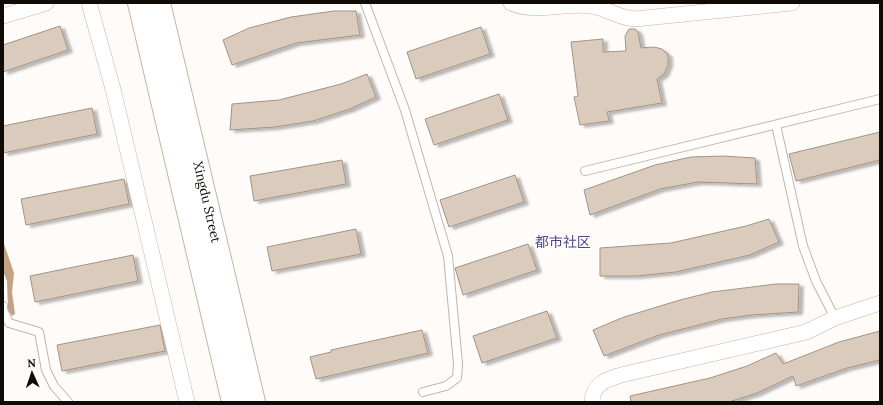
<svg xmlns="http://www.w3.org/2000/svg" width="883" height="405" viewBox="0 0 883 405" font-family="Lora,'Noto Sans SC',serif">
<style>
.water{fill:#c4a286}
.building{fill:#dbcbbd;stroke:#a29386;filter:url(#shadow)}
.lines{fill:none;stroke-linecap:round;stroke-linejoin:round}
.lane-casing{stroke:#c4b5a7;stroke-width:10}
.street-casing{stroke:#c4b5a7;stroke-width:16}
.secondary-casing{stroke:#c4b5a7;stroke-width:24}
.lane{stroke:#fff;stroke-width:8}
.street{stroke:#fff;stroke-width:15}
.secondary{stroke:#fff;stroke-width:22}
.labels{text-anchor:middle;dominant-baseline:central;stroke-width:3;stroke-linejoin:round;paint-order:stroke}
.street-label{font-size:13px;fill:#100b07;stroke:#fff}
.neighbourhood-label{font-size:14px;fill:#4e4886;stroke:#fff}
</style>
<defs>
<filter id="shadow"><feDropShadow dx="4.5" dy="2.5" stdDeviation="1" flood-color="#0004"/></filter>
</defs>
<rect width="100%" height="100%" fill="#fefbf8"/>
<polygon class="water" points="3,241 14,273 12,292 15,314 12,316 8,310 7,281 3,271"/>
<g class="building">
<polygon points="334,11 356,11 360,35 296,43 232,65 223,40 249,28 291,17"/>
<polygon points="60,26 68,50 3,72 3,45"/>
<polygon points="481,27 490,54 416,79 407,52"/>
<polygon points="629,29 635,29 638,32 641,48 654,47 662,49 668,55 668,65 664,74 657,79 662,103 607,112 609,121 580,125 574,97 578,96 571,42 603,39 603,52 626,51 625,36"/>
<polygon points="367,74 376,97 350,109 313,121 275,127 230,130 232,104 279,100 341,84"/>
<polygon points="499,94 508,120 434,145 425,119"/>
<polygon points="92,108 97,134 3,153 3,126"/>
<polygon points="880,132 880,160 796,181 789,154"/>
<polygon points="723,156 755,158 757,184 698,182 660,189 590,215 584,190 655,165 691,157"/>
<polygon points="342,160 346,184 254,201 250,176"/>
<polygon points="515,175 524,202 449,227 440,200"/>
<polygon points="124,179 129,204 26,225 21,199"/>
<polygon points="769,219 779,242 750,255 676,272 636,276 600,276 600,248 671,243 746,226"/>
<polygon points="356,229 361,254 272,271 267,247"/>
<polygon points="528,244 537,270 463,295 455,268"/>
<polygon points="133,255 138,281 35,302 30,276"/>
<polygon points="776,284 799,284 798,312 752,315 722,319 659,335 604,356 593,330 624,317 680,300 712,292"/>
<polygon points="547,311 557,338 482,363 473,336"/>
<polygon points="160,325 165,351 62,371 57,345"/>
<polygon points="422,330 428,353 316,379 310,357 331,352 331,350"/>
<polygon points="880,331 880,360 847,368 796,386 793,376 757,393 729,402 631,402 630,396 710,378 747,366 776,353 783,364 839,342"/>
</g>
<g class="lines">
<g class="lane-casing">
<g id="lane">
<polyline points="365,3 405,110 448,256 458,364 457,378 446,386 423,392"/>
<polyline points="776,125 803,246 816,281 835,318"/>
<polyline points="585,171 880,99"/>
<polyline points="3,306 3,310 9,323 39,332 46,370 54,386 68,402"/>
</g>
</g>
<g class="street-casing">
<g id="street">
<polyline points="89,3 113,89 187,402"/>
<path d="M511 3C536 14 564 2 591 6 607 8 618 18 635 19L792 3"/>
<polyline points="3,16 46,3"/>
<path d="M592 402C593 383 606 380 621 375L806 332 835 318 880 303"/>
</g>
</g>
<g class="secondary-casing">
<g id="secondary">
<polyline points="139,3 233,402"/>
<polyline points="159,3 254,402"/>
</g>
</g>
<use href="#lane" class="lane"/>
<use href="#street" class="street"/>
<use href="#secondary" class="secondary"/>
</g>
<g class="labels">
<g class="street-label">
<text transform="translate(207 202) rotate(77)">Xingdu Street</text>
</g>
<g class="neighbourhood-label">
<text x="563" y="242">都市社区</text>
</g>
</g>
<rect width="883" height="405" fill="none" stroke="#100b07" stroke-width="8"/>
<g transform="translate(32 373) rotate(357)" stroke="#ffffff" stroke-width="3" paint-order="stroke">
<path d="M0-3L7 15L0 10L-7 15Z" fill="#100b07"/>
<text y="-6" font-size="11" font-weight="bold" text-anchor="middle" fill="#100b07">N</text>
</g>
</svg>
